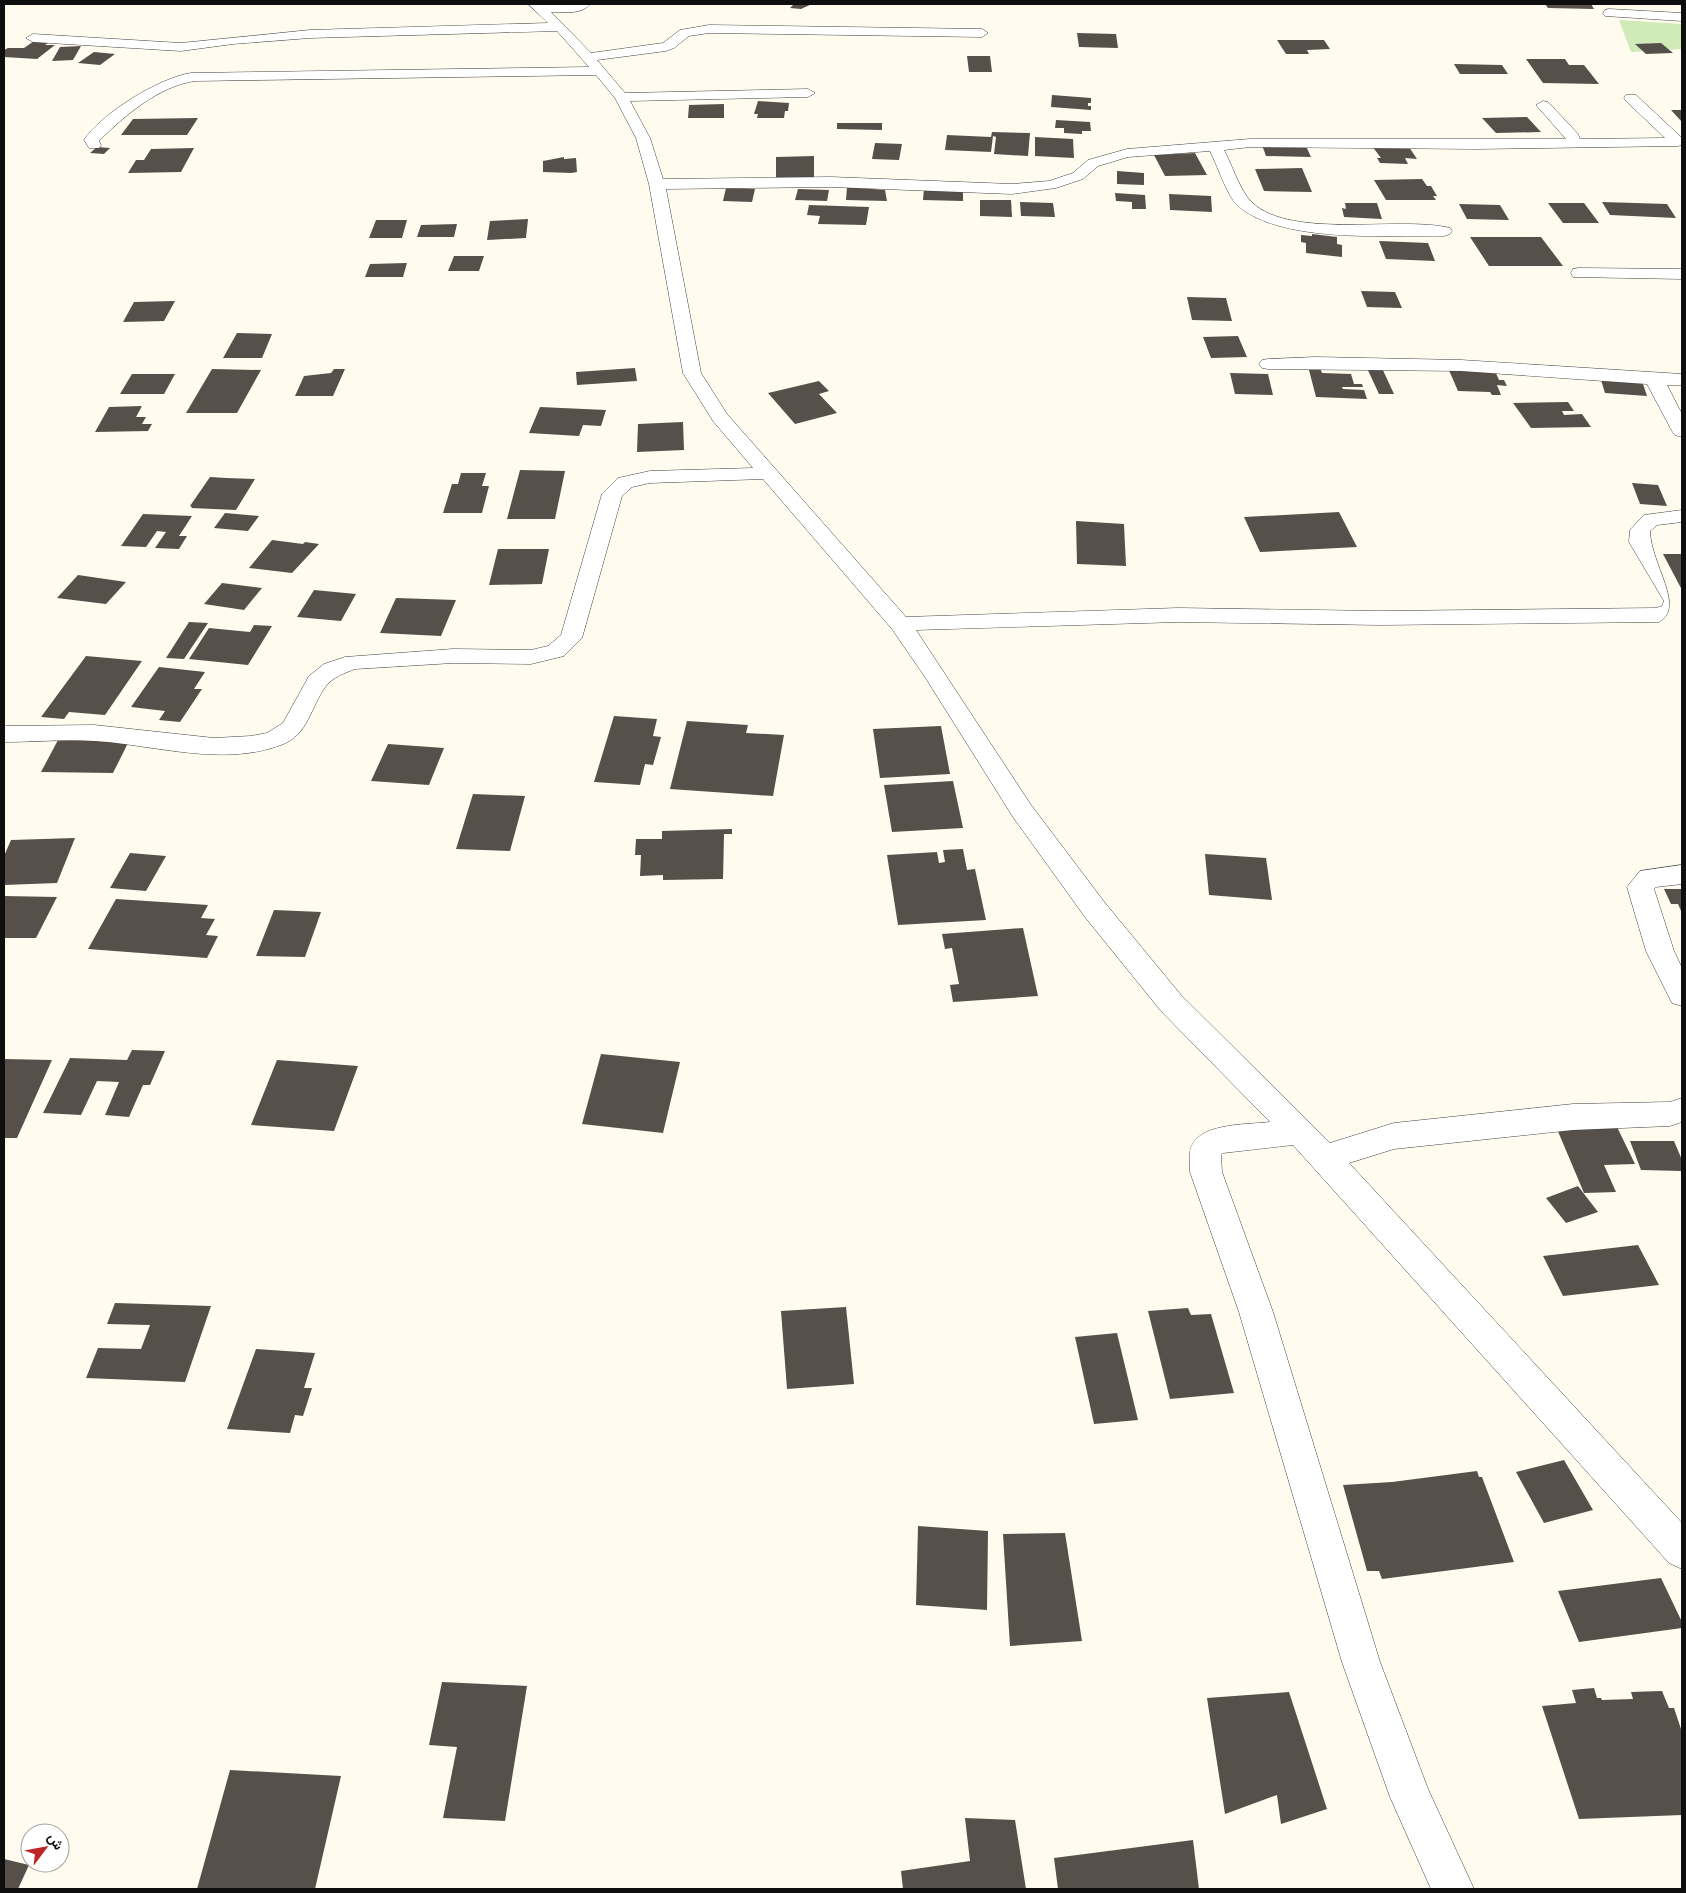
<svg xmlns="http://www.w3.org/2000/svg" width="1686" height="1893" viewBox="0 0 1686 1893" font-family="Literata,Vazirmatn,serif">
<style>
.green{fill:#d0eab8}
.building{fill:#574f4a}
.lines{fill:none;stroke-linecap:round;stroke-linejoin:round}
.minor-casing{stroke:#414141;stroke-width:1}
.minor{fill:#fff;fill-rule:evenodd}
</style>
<rect width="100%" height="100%" fill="#fffcef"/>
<polygon class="green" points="1619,20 1682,24 1682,49 1631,52"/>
<g class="building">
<polygon points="794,4 812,4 801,9 790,8"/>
<polygon points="1545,4 1591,4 1594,9 1548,8"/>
<polygon points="1077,33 1116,34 1118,48 1079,47"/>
<polygon points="37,39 52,40 45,45 55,45 37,59 4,57 4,50 8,48 24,48"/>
<polygon points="1277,40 1324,40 1330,49 1307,50 1309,54 1286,54"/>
<polygon points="1661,43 1673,53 1646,54 1635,44"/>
<polygon points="81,46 73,60 52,61 60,47"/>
<polygon points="94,52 115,54 100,65 78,63"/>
<polygon points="967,56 990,56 992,72 969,72"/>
<polygon points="1526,59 1565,59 1569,65 1584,65 1599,84 1543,83"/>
<polygon points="1454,64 1502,65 1508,74 1460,74"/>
<polygon points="1052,95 1091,98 1091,103 1088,103 1088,106 1091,106 1091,110 1051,107"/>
<polygon points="758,101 789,103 788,111 785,111 784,118 757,118 758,114 754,114"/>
<polygon points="724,104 724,118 688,118 689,105"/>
<polygon points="1671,110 1682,110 1682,122"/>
<polygon points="1527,117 1541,132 1496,133 1482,118"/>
<polygon points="198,118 187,135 121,135 133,119"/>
<polygon points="1056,120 1090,122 1091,131 1082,131 1082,134 1064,133 1064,128 1055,128"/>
<polygon points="837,123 882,123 882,130 837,129"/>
<polygon points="992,132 1030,133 1028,156 994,154 996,137 993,136 991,152 945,150 947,135 991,137"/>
<polygon points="1035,137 1073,139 1074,158 1035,156"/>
<polygon points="875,143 902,144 899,160 872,159"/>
<polygon points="1262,145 1306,146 1311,157 1266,156"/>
<polygon points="1372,146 1409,147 1417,159 1405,158 1408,164 1380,163 1377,158 1381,158"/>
<polygon points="97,147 110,148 104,154 90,153"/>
<polygon points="194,148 181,172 128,173 136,160 144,160 151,149"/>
<polygon points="1195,153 1207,175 1165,176 1154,155"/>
<polygon points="814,156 814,178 776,178 776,157"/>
<polygon points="564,157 564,159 576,158 577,172 571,173 543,172 543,161"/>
<polygon points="1302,168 1312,192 1264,191 1255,169"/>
<polygon points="1117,171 1144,173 1144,185 1117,184"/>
<polygon points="1422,179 1427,186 1431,186 1437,196 1433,196 1436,200 1386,200 1374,180"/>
<polygon points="847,187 885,190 887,201 846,200"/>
<polygon points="726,188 755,189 752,202 723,201"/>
<polygon points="924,188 963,189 963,201 923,200"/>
<polygon points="798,189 829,190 827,201 795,200"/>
<polygon points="1115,193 1145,195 1146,209 1132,209 1132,202 1116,201"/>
<polygon points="1169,194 1211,196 1212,212 1170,210"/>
<polygon points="980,200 1011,200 1012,217 980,216"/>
<polygon points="1020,202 1053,203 1055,217 1021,216"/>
<polygon points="1602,202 1667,204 1676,218 1610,215"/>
<polygon points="1345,203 1377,203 1382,219 1344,217 1342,208 1346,209"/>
<polygon points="1548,203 1584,203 1599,223 1563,223"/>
<polygon points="1459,204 1500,205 1509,220 1467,219"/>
<polygon points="809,205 869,207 866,225 818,224 820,216 807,215"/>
<polygon points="528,219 526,238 487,240 490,221"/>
<polygon points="376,220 407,220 402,238 369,238"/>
<polygon points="457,224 454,237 417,237 421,225"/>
<polygon points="1312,234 1337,237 1337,244 1342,245 1342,257 1306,253 1306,243 1301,242 1301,235 1312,236"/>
<polygon points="1470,237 1541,237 1563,266 1489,266"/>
<polygon points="1379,241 1428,243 1435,261 1386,259"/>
<polygon points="454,256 484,256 479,271 448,271"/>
<polygon points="407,263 403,277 365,277 370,264"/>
<polygon points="1361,291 1395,292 1402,308 1367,307"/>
<polygon points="1187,297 1226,298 1232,321 1192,320"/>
<polygon points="175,301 164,321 123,322 134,302"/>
<polygon points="237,333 272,334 262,358 223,358"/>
<polygon points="1238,336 1247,357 1211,358 1203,337"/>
<polygon points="1366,366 1381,366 1394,394 1379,394"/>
<polygon points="635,368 637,381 577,385 576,372"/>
<polygon points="1448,368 1495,371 1499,380 1504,380 1507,386 1497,385 1501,395 1492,395 1490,392 1458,391"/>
<polygon points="212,369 261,370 237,413 186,413"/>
<polygon points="334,369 345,369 333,396 295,396 304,376 331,373"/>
<polygon points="1309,370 1321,370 1322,373 1351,374 1354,384 1362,384 1363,387 1342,387 1343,389 1364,390 1367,399 1316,397"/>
<polygon points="1230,373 1268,374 1273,395 1235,394"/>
<polygon points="132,374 175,374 164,394 120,394"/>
<polygon points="1601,380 1643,384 1647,396 1605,393"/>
<polygon points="819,381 829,391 819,394 837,413 795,424 768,393"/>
<polygon points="1568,402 1574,411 1562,411 1564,415 1582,414 1591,427 1531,428 1513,403"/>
<polygon points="142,406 136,417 146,417 142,424 152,424 148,431 95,432 109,407"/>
<polygon points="540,407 606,410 601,426 583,425 579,436 529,433"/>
<polygon points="683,422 684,450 637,452 638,424"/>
<polygon points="520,470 565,471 555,519 507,519"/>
<polygon points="461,473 486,473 482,486 489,486 482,513 443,513 452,484 458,484"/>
<polygon points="210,477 226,478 255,479 236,510 191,508 192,507 190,506"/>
<polygon points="1632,483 1658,485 1667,506 1640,504"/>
<polygon points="1339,512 1357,547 1260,552 1244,517"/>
<polygon points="225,513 259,516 248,531 214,528"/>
<polygon points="143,514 192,516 179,536 187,536 179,549 155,548 166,532 157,531 146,547 121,546"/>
<polygon points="1076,521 1124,524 1126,566 1077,564"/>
<polygon points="272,540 303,544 305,542 319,544 292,573 249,568"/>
<polygon points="498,549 549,549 542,584 489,585"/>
<polygon points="1663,554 1682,554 1682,590"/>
<polygon points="78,575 126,582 106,604 57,598"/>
<polygon points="222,583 262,588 244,610 204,604"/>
<polygon points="314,590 356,594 341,621 297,617"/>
<polygon points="396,598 456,600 441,636 380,633"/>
<polygon points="189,622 208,623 184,659 166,658"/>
<polygon points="254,625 272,626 248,665 189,659 209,628 250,632"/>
<polygon points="86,656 142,661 105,715 69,712 64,719 41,717"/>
<polygon points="159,667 205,672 194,689 202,689 180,722 159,720 165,711 131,707"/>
<polygon points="614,716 657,719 653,736 661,737 653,765 645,764 640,785 594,782"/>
<polygon points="687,721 748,725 746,733 784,735 773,796 670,789"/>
<polygon points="941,726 950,774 880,778 873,729"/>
<polygon points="58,740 129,741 113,773 41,772"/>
<polygon points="388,744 444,748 429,785 371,781"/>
<polygon points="953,781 963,828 892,832 884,785"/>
<polygon points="473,794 525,796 510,851 456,849"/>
<polygon points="732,829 732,834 724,834 723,879 663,880 663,875 640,876 641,855 635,855 636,839 662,839 662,831"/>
<polygon points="75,838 57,883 4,885 4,856 11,840"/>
<polygon points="963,849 967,870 975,869 986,920 898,925 887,855 937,852 939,863 945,862 943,850"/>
<polygon points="130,853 166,856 146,891 110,888"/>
<polygon points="1205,854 1266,858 1272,900 1209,895"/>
<polygon points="1664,889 1682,889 1682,913 1678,904 1671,904"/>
<polygon points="4,896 57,897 36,938 4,938"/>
<polygon points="116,899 208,905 201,918 215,919 206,935 218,936 207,958 88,949"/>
<polygon points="274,910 321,912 305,957 256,956"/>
<polygon points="1023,928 1038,996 953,1002 950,985 959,984 952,948 945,949 942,934"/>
<polygon points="132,1050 165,1051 150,1085 143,1085 129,1117 105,1115 119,1082 97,1081 81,1115 43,1113 70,1058 127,1060"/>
<polygon points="601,1054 680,1062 663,1133 582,1124"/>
<polygon points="4,1059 52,1060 17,1138 4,1138"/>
<polygon points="277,1060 358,1066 334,1131 251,1125"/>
<polygon points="1617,1127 1635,1164 1604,1165 1616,1192 1584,1193 1557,1129"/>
<polygon points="1630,1141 1674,1141 1682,1160 1682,1171 1641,1170"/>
<polygon points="1578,1186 1598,1212 1566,1223 1546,1198"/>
<polygon points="1638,1245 1659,1285 1563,1296 1543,1256"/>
<polygon points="115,1303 211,1306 185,1382 86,1378 98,1348 141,1349 150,1325 107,1324"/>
<polygon points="846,1307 854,1384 787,1389 781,1311"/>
<polygon points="1188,1308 1191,1315 1211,1314 1234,1393 1170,1399 1148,1311"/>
<polygon points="1117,1333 1138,1420 1094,1424 1075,1337"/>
<polygon points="256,1349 315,1353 304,1388 312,1388 303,1416 295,1415 290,1433 227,1429"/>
<polygon points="1564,1460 1593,1510 1544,1523 1516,1472"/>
<polygon points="1477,1471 1479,1477 1482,1477 1514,1562 1382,1579 1379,1571 1367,1571 1343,1485 1392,1482"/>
<polygon points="918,1526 988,1531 987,1610 916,1605"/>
<polygon points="1065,1533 1082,1641 1010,1646 1003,1534"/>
<polygon points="1661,1578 1682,1622 1682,1628 1579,1642 1558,1591"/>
<polygon points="442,1682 527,1686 505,1821 443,1818 457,1747 429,1745"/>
<polygon points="1594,1688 1597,1698 1601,1698 1602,1700 1633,1699 1631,1692 1662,1691 1669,1708 1674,1708 1682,1732 1682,1815 1579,1819 1542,1706 1576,1703 1572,1690"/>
<polygon points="1289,1692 1327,1809 1281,1824 1277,1795 1225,1814 1207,1698"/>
<polygon points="230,1770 341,1776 315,1889 197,1889"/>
<polygon points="965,1818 1015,1820 1026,1889 903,1889 901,1871 970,1861"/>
<polygon points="1193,1840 1199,1889 1058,1889 1054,1858"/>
<polygon points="4,1859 29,1865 18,1889 4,1889"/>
</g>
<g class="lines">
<g class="minor-casing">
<g id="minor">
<path d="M528 4H590C582 15 563 12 551 12L591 53 663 43 680 30 709 25 982 29 988 33 982 37 709 33 689 36 674 48 666 51 597 60 625 93 808 89 815 93 808 97 630 101 650 138 663 179 831 177 1012 184 1049 181 1073 173 1088 160 1127 149 1250 139H1566L1536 105 1543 101 1548 102 1578 134 1580 139 1665 138 1626 101 1624 98 1626 95H1636L1682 138V145L1678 146 1477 149 1250 147 1224 150C1232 165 1238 185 1248 198 1283 242 1400 215 1450 228L1452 231 1450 234 1444 236C1388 235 1280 244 1237 205 1227 195 1217 165 1210 151L1128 157 1098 166 1083 179 1056 188 1012 194 831 187 666 189 701 373 727 414 906 617 1178 608 1380 611 1656 608 1662 606 1664 601 1629 542 1630 530 1644 515 1682 510V522L1657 525 1650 531C1651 565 1686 607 1659 622L1380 625 1178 622 916 630 1031 805 1105 903 1181 995 1330 1143 1394 1123 1573 1104 1670 1102 1682 1098V1122L1670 1126 1573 1130 1394 1149 1349 1163 1682 1523V1569L1669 1563 1293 1145 1223 1153 1221 1155 1222 1172 1273 1312 1380 1662 1428 1789 1474 1889H1431L1390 1797 1342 1662 1239 1312 1190 1172C1190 1166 1189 1158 1190 1152 1194 1122 1248 1125 1270 1122L1161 1011 1085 917 1013 817 925 677 892 629 763 479 650 483 632 487 622 496 582 638 564 656 531 664 453 663 355 669C345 673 333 677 326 686 310 707 309 735 281 745 223 767 155 745 95 741 65 739 34 742 4 742V726L94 725 214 738 251 736 267 733 283 723 309 676 324 664 345 657 453 649 531 650 548 646 561 635 602 494 618 478 650 471 753 468 713 421 683 373 649 184 636 138 615 98 596 75 195 81C159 86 124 116 99 141L101 145 99 148H89L84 140C102 113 159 78 191 73L589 67 557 31 310 38 233 44 181 51 33 42 26 38 33 34 181 43 310 30 548 23Z"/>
<polygon points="1609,9 1682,13 1682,21 1605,16 1603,13 1605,10"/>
<polygon points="1579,268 1682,269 1682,279 1573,277 1571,273 1573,269"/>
<polygon points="1316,357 1461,360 1682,374 1682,385 1667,385 1682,414 1682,437 1675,435 1672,431 1647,384 1461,371 1268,369 1262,368 1259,364 1262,360 1268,359"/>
<polygon points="1682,865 1682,884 1656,887 1654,889 1674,951 1682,968 1682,1006 1672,1003 1646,951 1627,887 1640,871"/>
</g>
</g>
<use href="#minor" class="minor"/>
</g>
<rect width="1686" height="1893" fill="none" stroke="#0e0e0e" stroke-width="10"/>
<g transform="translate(45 1848) rotate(58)"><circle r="24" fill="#ffffff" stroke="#9f9f9f"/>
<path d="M0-4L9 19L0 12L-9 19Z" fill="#bf2526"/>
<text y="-8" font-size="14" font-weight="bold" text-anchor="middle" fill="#0e0e0e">ش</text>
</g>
</svg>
